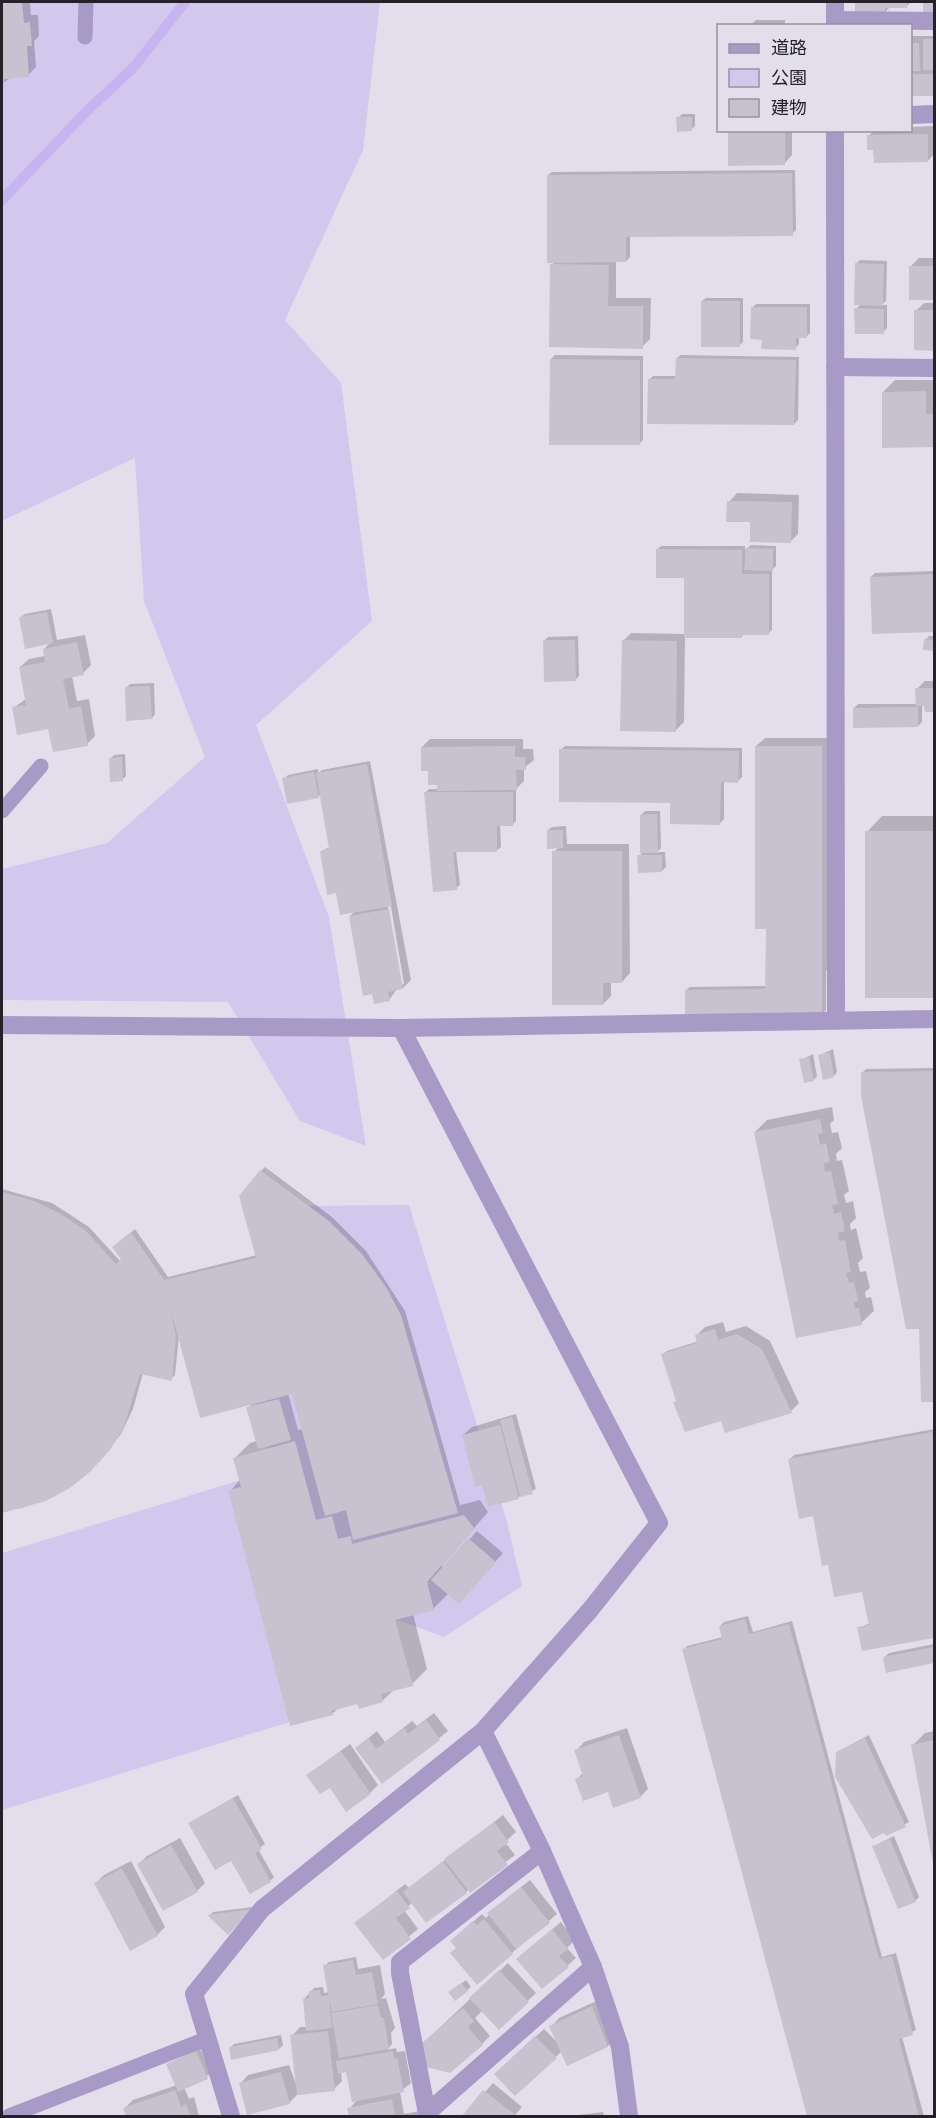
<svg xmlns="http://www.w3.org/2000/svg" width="936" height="2118" viewBox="0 0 936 2118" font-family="'Zilla Slab','Noto Sans JP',serif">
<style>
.green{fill:#d2c8ee}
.shadow{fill:#0003;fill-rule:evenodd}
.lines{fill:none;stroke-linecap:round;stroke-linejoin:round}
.stream{stroke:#c5b4f0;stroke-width:10}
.building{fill:#c6c2d0}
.lane{stroke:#a79ac7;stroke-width:15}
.street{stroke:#a79ac7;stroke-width:18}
</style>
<rect width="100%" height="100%" fill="#e2deec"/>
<g class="green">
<polygon points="21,2 380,2 363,150 285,320 341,383 372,621 256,725 329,917 366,1146 300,1121 228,1002 2,1000 2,869 107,843 205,757 144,601 135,458 2,521 2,18"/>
<polygon points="409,1205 507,1522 522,1586 444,1637 355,1604 288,1513 241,1358 299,1206"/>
<polygon points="244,1479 316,1714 2,1810 2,1553"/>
</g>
<g class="shadow">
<polygon points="2,2 30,2 31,15 38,15 39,36 34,41 36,67 28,75 11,77 2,84"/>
<polygon points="857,2 911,2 907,6 891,6 884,13 857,13"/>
<polygon points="756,20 785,20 785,26 750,26"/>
<polygon points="910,36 934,36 934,94 912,94 910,98"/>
<polygon points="682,114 695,114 695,126 691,130 678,118"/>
<polygon points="934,126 934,154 928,161 875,149 869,136 874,130 910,130 910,127"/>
<polygon points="730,130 792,130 792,155 784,164"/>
<polygon points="795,170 796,230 792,234 630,235 630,257 626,261 616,261 616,298 651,298 650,339 642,347 552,265 555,261 548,175 552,172"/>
<polygon points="919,258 934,258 934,299 910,299 911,266"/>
<polygon points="860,260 887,261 886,301 881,305 887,305 887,328 883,332 856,309 861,304 856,264"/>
<polygon points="706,298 743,298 743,342 740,345 702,301"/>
<polygon points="924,303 934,303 934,349 916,349 916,311"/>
<polygon points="756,304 810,304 810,333 806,337 799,337 799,344 795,348 763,338 752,308"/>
<polygon points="555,355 643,356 643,440 639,444 551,359"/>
<polygon points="681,355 799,357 798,420 794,424 649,380 653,376 677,376 677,358"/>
<polygon points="895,380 934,380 934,446 883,446 883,392"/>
<polygon points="737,493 799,495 798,534 790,542 751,520 729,502"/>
<polygon points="751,545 776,546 776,566 772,570 772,630 768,634 744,634 741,637 685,636 684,722 676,730 623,641 631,633 685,634 685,577 657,550 661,546 745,546 745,550"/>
<polygon points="934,571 934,631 873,633 871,577 875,573"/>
<polygon points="51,609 57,640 85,635 91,665 83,673 72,676 77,701 89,699 95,736 87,744 13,708 26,699 20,667 29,659 45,656 44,649 51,642 21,617 25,614"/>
<polygon points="578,636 579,676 575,680 544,641 548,637"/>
<polygon points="929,636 934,636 934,649 925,649 925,640"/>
<polygon points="925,681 934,681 934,711 926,711 926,705 922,705 922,722 918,726 854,708 858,704 917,704 917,689"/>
<polygon points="154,683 155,714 152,718 126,688 130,684"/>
<polygon points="765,738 829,738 830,966 826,971 826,1010 822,1014 686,990 690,987 767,986 767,927 756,746"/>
<polygon points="430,739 523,739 523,749 533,749 534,760 524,768 524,781 516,789 516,821 512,825 500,824 501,847 497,850 456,851 460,885 456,888 425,793 429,789 438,789 422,747"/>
<polygon points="565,746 742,748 742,777 738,781 724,781 724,819 720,823 561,750"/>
<polygon points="125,754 126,776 123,779 110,759 114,755"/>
<path d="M370 761 411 980 403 988 397 989 389 1000 350 916 356 910 337 892 321 851 330 847 321 794 318 797 284 779 288 775 318 769V773L322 770ZM390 901 404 984H401L387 902Z"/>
<polygon points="645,811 660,811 661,848 657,852 665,852 666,867 662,871 639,856 642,853 641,815"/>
<polygon points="882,816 934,816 934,997 867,997 867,832"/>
<polygon points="566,826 567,844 629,844 630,973 622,982 611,982 611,996 603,1004 554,852 559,847 548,830 552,827"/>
<polygon points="833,1049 837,1072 834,1076 820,1055"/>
<polygon points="813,1054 817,1076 814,1080 801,1060"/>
<polygon points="934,1068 934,1400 922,1401 921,1328 862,1073 866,1069"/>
<polygon points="832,1107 834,1120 830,1124 832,1133 838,1132 842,1148 836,1154 837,1161 842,1160 849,1191 844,1195 846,1203 853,1201 856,1218 850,1224 851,1230 856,1228 863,1258 858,1263 860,1272 866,1271 870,1288 865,1292 866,1298 871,1297 874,1311 861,1323 755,1132 767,1120"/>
<path d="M265 1167 332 1217 366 1251 405 1311 460 1505 480 1500 488 1512 442 1565 443 1569 477 1531 503 1553 467 1594H448L433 1609 413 1614 427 1669 412 1684 395 1689 382 1701 358 1702 339 1708 332 1714 230 1491 240 1480 235 1458 250 1443 257 1441 248 1408 253 1402 179 1335 175 1375 171 1379 143 1373 133 1409 121 1434 95 1465 57 1494 22 1508 2 1511V1189L52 1203 89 1227 120 1261 123 1259 118 1243 135 1229 168 1277 257 1255 261 1171ZM293 1392 303 1429 298 1430 288 1393Z"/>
<polygon points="723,1322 726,1332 746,1326 770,1341 799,1403 791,1411 726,1431 722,1418 677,1400 663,1354 667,1351 699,1341 697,1335 705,1327"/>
<polygon points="516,1414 536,1489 518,1497 483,1483 463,1435 472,1427"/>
<polygon points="934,1429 934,1636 863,1649 859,1628 870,1623 864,1590 829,1563 814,1515 790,1459 794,1455"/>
<polygon points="748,1616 753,1632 792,1621 882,1957 896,1953 916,2030 902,2037 924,2116 809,2116 684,1650 687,1646 723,1637 720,1626 724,1622"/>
<polygon points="934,1644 934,1662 887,1671 885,1657 889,1653"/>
<polygon points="434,1713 448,1731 383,1782 357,1748 377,1731 385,1742 412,1721 417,1726"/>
<polygon points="627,1728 648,1789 640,1797 577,1779 584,1772 576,1751 584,1742"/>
<polygon points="934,1731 934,1861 913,1745 925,1733"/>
<polygon points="869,1735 909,1822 887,1834 837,1752"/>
<polygon points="350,1744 378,1785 370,1793 330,1786 308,1775"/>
<polygon points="238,1795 265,1844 258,1849 274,1877 270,1881 232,1859 190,1823"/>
<polygon points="503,1815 516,1832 505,1842 515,1855 427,1921 413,1902 404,1910 418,1929 383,1958 356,1923 405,1884 409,1888"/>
<polygon points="894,1836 919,1897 915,1901 874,1846"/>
<polygon points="180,1838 205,1883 197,1891 139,1864 147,1856"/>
<polygon points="131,1861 165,1927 157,1935 96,1883 104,1875"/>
<polygon points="530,1880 557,1914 477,1983 458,1947 460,1933 482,1914 486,1918 498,1905"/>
<polygon points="253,1907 228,1932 210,1915 213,1912"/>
<polygon points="561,1922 575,1940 567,1948 576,1958 567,1966 526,1951"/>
<polygon points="356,1957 358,1969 380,1965 385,1994 381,1999 386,1998 395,2028 391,2033 392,2044 387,2050 396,2048 397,2052 405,2051 411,2083 400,2092 404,2114 420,2111 421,2116 350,2116 349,2109 358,2099 347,2069 341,2072 342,2081 334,2089 297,2095 289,2103 240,2084 248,2075 289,2065 299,2092 292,2036 300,2027 307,2027 304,1999 314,1988 323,1987 324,1993 330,1992 325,1966 329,1962"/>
<polygon points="508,1963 536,1993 499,2028 483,2010 475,2018 490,2036 482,2044 432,2035"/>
<polygon points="466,1980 471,1987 467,1990 454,1989"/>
<polygon points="601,1999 616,2037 608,2046 568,2064 562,2051 516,2094 504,2066 544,2029 558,2043 551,2027 559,2018"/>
<polygon points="281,2035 283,2045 279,2049 230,2048 234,2044"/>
<polygon points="200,2048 211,2074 184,2087 189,2099 194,2097 199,2116 128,2116 125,2108 133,2100 177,2085 168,2064"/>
<polygon points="493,2083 522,2107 514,2116 464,2116"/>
<polygon points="603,2112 604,2116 570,2116"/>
</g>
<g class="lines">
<polyline class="stream" points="2,200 86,112 134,67 185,2"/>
</g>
<g class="building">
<polygon points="2,2 22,2 24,23 30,22 32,46 27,46 29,77 4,79 4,85 2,85"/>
<polygon points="855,2 907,2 907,8 885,8 884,15 855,15"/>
<rect x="923" y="2" width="11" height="10"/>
<rect x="923" y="39" width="11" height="31"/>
<polygon points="910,43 919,43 920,71 910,71"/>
<rect x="910" y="74" width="24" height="22"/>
<polygon points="676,117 692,117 692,131 677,132"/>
<polygon points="728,130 785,130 785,165 728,166"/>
<polygon points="928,134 928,162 874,163 873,150 867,150 867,135"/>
<polygon points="792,173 793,236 626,237 626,262 547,263 547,175"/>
<polygon points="855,263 884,264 883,306 854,305"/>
<polygon points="550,264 609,265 608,306 643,306 643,349 549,347"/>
<rect x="909" y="266" width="25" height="34"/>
<rect x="701" y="301" width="39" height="46"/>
<polygon points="751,307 807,307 807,338 796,338 796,350 761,349 762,340 750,339"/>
<polygon points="854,308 884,309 884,334 855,334"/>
<polygon points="914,310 934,310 934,351 914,350"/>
<polygon points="676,358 796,360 794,425 647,424 648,379 675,379"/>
<polygon points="550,359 640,360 640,445 549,445"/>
<polygon points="926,391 926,414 934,414 934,447 882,448 882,392"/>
<polygon points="727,501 792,502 791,543 750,542 750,522 726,522"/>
<polygon points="746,548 773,549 773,571 744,570"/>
<polygon points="656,549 742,550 742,574 769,574 769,635 742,635 742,638 684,638 684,578 656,578"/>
<polygon points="934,574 934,632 872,634 870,577"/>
<polygon points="47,612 53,643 25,649 19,617"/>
<polygon points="924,639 934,640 934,651 923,650"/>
<polygon points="543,640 575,640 576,681 544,682"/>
<polygon points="622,640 677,641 676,732 620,731"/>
<polygon points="77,642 84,675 63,679 69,709 81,706 88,746 53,752 48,729 17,735 12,707 26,705 19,667 45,662 43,649"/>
<polygon points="150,686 152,719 126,721 125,687"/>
<polygon points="915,688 934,688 934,712 925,712 924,706 916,706"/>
<polygon points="918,707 918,727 853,728 853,708"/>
<polygon points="515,746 515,757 525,757 526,770 516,770 517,790 437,791 437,785 428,785 428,771 421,771 421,747"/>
<polygon points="755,746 822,746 822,1016 685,1016 685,990 765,989 766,929 755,929"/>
<polygon points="559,749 739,751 738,783 721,782 720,825 670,824 670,803 559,802"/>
<polygon points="122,757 123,781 110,782 109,758"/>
<polygon points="367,764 392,906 340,915 336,893 327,895 320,851 329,849 316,773"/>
<polygon points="314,772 319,798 287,804 282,778"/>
<polygon points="424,792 513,792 513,826 497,826 497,852 453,852 457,890 433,892"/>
<polygon points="657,814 658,853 640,853 640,815"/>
<polygon points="547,830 563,830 563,848 547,849"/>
<rect x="865" y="831" width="69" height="167"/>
<polygon points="552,851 622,851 622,983 603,983 603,1005 552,1005"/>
<polygon points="637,855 662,855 662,872 638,873"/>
<polygon points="389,909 403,989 388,992 390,1001 374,1004 372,994 363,996 349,916"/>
<polygon points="830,1052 834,1077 823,1080 818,1055"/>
<polygon points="809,1057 814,1081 804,1083 799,1059"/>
<polygon points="934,1071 934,1402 921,1402 919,1329 906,1329 861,1096 861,1072"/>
<polygon points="820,1119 823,1133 818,1134 820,1145 826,1143 830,1162 824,1163 825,1172 831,1171 838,1204 832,1205 834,1214 841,1212 845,1231 838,1233 839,1241 845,1240 851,1272 846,1273 849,1283 854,1282 858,1301 854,1302 855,1309 859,1308 862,1325 796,1338 754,1132"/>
<polygon points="260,1170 329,1221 362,1254 386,1287 401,1315 458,1513 353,1540 346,1510 325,1516 292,1394 200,1418 171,1311 176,1337 172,1381 140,1374 124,1427 110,1450 91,1471 70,1488 46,1501 2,1513 2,1192 34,1201 61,1214 86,1231 116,1264 121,1259 112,1247 131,1232 164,1280 256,1258 239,1196"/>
<polygon points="715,1329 718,1340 737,1334 762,1349 792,1413 725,1433 721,1421 685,1432 673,1402 676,1401 661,1354 697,1343 695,1335"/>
<polygon points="279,1399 291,1440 258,1449 246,1407"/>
<polygon points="512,1417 533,1494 520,1497 500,1420"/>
<polygon points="500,1425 519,1499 488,1507 482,1485 475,1487 462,1435"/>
<polygon points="932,1432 934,1447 934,1638 862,1651 857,1627 869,1625 862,1592 834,1597 828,1565 822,1566 813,1516 799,1519 788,1459"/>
<polygon points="295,1441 316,1520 332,1516 338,1539 351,1536 352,1544 464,1515 474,1528 427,1582 434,1610 395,1620 413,1686 381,1694 383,1702 359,1709 357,1704 332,1711 333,1715 290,1726 228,1490 241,1487 233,1458"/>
<polygon points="468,1538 496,1562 459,1604 431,1580"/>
<polygon points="745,1619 749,1634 789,1624 879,1959 892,1956 913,2035 899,2039 919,2116 807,2116 682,1649 722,1639 719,1626"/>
<polygon points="934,1647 934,1663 886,1673 883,1657"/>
<polygon points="426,1720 440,1740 382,1784 355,1748 368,1738 376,1749 404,1728 408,1734"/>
<polygon points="619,1735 641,1798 613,1808 608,1792 583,1801 575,1779 583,1776 574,1750"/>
<polygon points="865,1738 906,1827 886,1836 884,1833 872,1839 835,1777 836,1752"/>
<polygon points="934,1740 934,1863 933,1863 911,1745"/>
<polygon points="341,1751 371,1794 346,1812 330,1788 320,1794 306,1775"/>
<polygon points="233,1798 262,1849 255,1853 271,1882 250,1894 231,1861 215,1870 188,1823"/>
<polygon points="494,1822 509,1842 497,1851 508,1865 470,1893 444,1859"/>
<polygon points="890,1839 916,1902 898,1909 872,1846"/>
<polygon points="171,1845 198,1892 163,1911 137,1864"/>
<polygon points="443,1861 467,1893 426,1923 403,1892"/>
<polygon points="122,1868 158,1936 130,1951 94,1883"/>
<polygon points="521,1887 550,1923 516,1949 487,1913"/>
<polygon points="397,1891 410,1908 396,1918 411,1939 383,1960 354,1923"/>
<polygon points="252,1909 228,1935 207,1915"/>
<polygon points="484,1919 513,1954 477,1985 450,1953 456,1948 450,1941 473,1921 477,1925"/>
<polygon points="552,1929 568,1949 559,1956 569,1967 542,1989 516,1959"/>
<polygon points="353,1960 356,1975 372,1972 378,2004 332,2012 329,1999 332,2028 306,2031 303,1999 309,1998 309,1991 320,1990 321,1996 328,1995 323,1965"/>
<polygon points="499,1970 529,2002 499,2030 469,1998"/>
<polygon points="461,1983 468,1991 455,2001 448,1992"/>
<polygon points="378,2005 381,2018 384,2018 389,2049 339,2058 331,2013"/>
<polygon points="592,2006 608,2047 567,2066 549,2026"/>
<polygon points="463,2008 474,2021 468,2027 483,2045 450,2073 426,2067 422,2043"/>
<polygon points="328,2031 335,2091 297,2095 290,2035"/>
<polygon points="535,2036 557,2058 515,2096 494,2074"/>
<polygon points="277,2038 279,2050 231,2060 229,2047"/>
<polygon points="196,2051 208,2079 178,2092 166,2064"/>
<polygon points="393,2051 394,2059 397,2058 404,2092 352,2102 346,2072 338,2074 336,2061"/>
<polygon points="281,2072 290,2104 247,2115 239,2083"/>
<polygon points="175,2090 181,2107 186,2104 190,2116 126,2116 123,2108"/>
<polygon points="483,2090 517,2116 462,2116"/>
<polygon points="392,2099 395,2116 349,2116 347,2108"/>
</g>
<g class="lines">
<g class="lane">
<polyline points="85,37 86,2"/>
<polyline points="2,811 41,766"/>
<polyline points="9,2116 206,2039"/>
</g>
<g class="street">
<polyline points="835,2 835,26"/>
<polyline points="835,20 934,21"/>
<polyline points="910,115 934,114"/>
<polyline points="835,130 836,1019"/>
<polyline points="835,367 934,368"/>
<polyline points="2,1025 401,1028 934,1019"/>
<polyline points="483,1731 542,1851 593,1967 620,2047 629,2116"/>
<polyline points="542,1851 400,1962 400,1973 427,2113 593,1967"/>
<polyline points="231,2116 194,1994 262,1909 483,1731 590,1610 659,1523 401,1028"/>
</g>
</g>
<rect width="936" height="2118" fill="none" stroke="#242228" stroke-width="6"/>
<rect x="717" y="24" width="195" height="108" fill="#e2deec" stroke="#96939e" stroke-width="1.5"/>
<rect x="729" y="44" width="30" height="9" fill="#a79ac7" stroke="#96939e" stroke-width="1.5"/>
<text x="771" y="54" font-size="18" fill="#242228">道路</text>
<rect x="729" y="69" width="30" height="18" fill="#d2c8ee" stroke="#96939e" stroke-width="1.5"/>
<text x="771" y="84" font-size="18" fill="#242228">公園</text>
<rect x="729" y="99" width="30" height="18" fill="#c6c2d0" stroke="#96939e" stroke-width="1.5"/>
<text x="771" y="114" font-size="18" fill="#242228">建物</text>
</svg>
